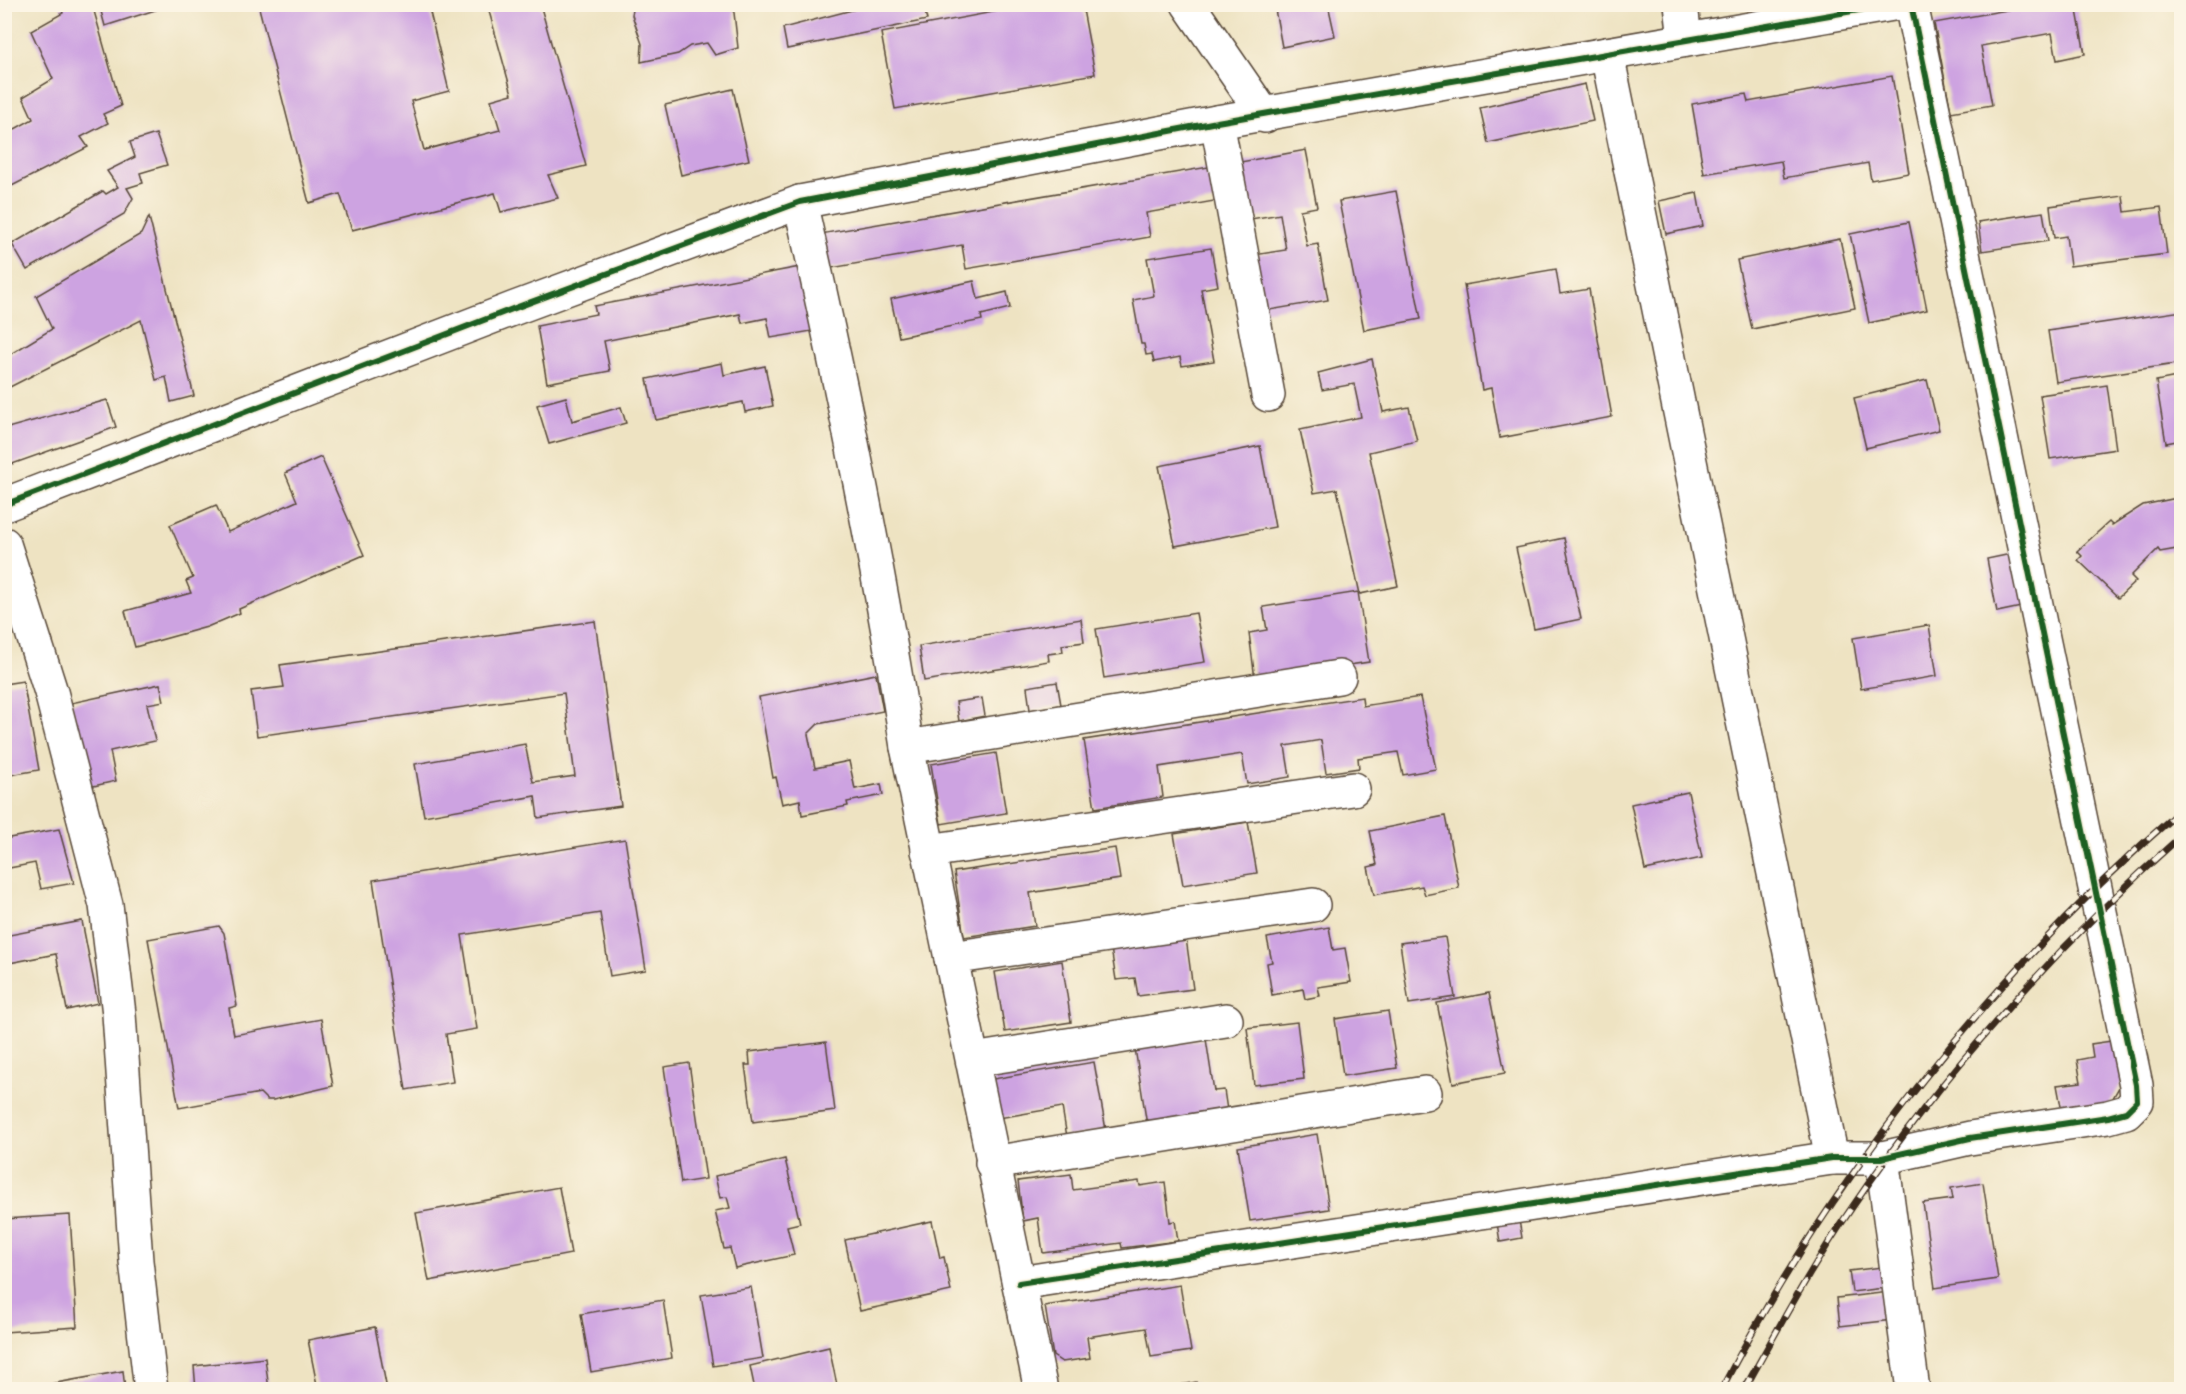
<svg xmlns="http://www.w3.org/2000/svg" width="2186" height="1394" viewBox="0 0 2186 1394" font-family="'IM FELL Great Primer',serif">
<style>
.building{fill:#cda3e1}
.lines{fill:none;stroke-linecap:round;stroke-linejoin:round}
.street-casing{stroke:#564637;stroke-width:36}
.street{stroke:#fff;stroke-width:33}
.rail-casing{stroke:#3b2a1e;stroke-width:7}
.rail{stroke:#fcf5e5;stroke-width:4.5;stroke-dasharray:14;stroke-linecap:butt}
.cycleway-casing{stroke:#fcf5e5;stroke-width:10}
.cycleway{stroke:#1b5e20;stroke-width:6}
</style>
<rect width="100%" height="100%" fill="#fcf5e5"/>
<filter id="ink" filterUnits="userSpaceOnUse"><feTurbulence type="fractalNoise" baseFrequency=".0167" numOctaves="2"/><feDisplacementMap in="SourceGraphic" scale="12" xChannelSelector="R" yChannelSelector="G"/><feConvolveMatrix kernelMatrix="1 2 1 2 8 2 1 2 1" color-interpolation-filters="sRGB"/></filter>
<filter id="wash" filterUnits="userSpaceOnUse"><feTurbulence type="fractalNoise" baseFrequency=".008" numOctaves="4" result="noise"/><feDisplacementMap in="SourceGraphic" scale="24" xChannelSelector="R" yChannelSelector="G"/><feGaussianBlur stdDeviation="1.35" result="paint"/><feColorMatrix in="noise" values="0 0 0 0 0 0 0 0 0 0 0 0 0 0 0 0 0 1.4 0 .05"/><feComposite in="paint" operator="in"/></filter>
<g filter="url(#wash)">
<rect width="100%" height="100%" fill="#eee3c2"/>
<g id="blocks">
<g class="building">
<polygon points="60,4 92,4 121,106 103,114 108,123 81,137 88,147 4,190 4,135 33,119 23,97 53,79 31,31 63,13"/>
<polygon points="99,4 171,4 171,5 105,26"/>
<polygon points="258,4 428,4 449,91 411,101 424,150 500,130 491,100 512,94 487,4 540,4 586,166 548,175 558,198 501,212 495,193 352,230 340,194 309,203"/>
<polygon points="634,4 733,4 738,48 715,55 707,43 690,46 678,54 641,62 642,44 632,15"/>
<polygon points="875,4 923,4 927,20 787,49 783,28"/>
<polygon points="1036,4 1082,4 1095,74 895,109 881,33"/>
<polygon points="1274,4 1328,4 1335,36 1282,47"/>
<polygon points="2035,5 2076,5 2085,54 2057,60 2052,33 1981,46 1992,105 1951,112 1934,23"/>
<polygon points="1892,76 1909,173 1871,180 1868,163 1784,178 1781,161 1704,174 1692,104 1746,94 1748,102"/>
<polygon points="1585,84 1593,121 1488,143 1480,108"/>
<polygon points="733,89 749,160 681,175 665,105"/>
<polygon points="156,134 167,165 140,173 143,183 127,188 133,198 124,214 27,270 12,244 103,191 106,194 118,187 107,171 135,157 130,142"/>
<polygon points="1306,150 1317,207 1300,210 1307,246 1318,244 1328,300 1264,311 1254,255 1286,250 1280,214 1245,220 1235,163"/>
<polygon points="1214,166 1220,200 1146,213 1150,237 966,269 962,245 826,269 820,234"/>
<polygon points="1396,191 1421,319 1364,330 1339,201"/>
<polygon points="1697,193 1703,226 1666,234 1659,201"/>
<polygon points="2123,196 2125,212 2161,207 2167,254 2070,266 2066,236 2054,238 2050,206"/>
<polygon points="2043,212 2048,241 1982,251 1978,222"/>
<polygon points="149,217 194,396 171,402 166,377 156,380 141,320 4,390 4,358 52,329 36,296 141,234"/>
<polygon points="1909,222 1927,310 1869,323 1850,234"/>
<polygon points="1840,239 1855,308 1752,329 1737,260"/>
<polygon points="1211,248 1218,286 1201,289 1214,361 1182,366 1180,357 1154,362 1152,354 1146,355 1144,344 1141,344 1133,300 1154,296 1147,258"/>
<polygon points="800,267 812,331 771,338 767,318 742,323 740,314 604,341 610,371 547,383 537,326 596,314 594,306"/>
<polygon points="1556,269 1560,294 1589,289 1612,417 1500,438 1491,388 1482,390 1464,285"/>
<polygon points="974,281 978,299 1007,292 1010,308 981,315 982,320 899,337 891,299"/>
<polygon points="2182,311 2182,363 2056,382 2048,331"/>
<polygon points="1372,359 1383,412 1409,407 1417,441 1369,452 1398,586 1360,594 1337,489 1314,493 1300,430 1361,417 1354,384 1322,390 1318,373"/>
<polygon points="722,363 724,375 765,366 773,406 745,412 743,402 656,420 647,379"/>
<polygon points="2182,376 2182,440 2166,443 2156,381"/>
<polygon points="1927,380 1939,430 1866,448 1854,398"/>
<polygon points="2107,385 2116,449 2050,459 2040,395"/>
<polygon points="566,397 572,421 621,407 626,423 549,444 537,405"/>
<polygon points="107,400 116,427 4,467 4,429"/>
<polygon points="1260,446 1275,527 1175,546 1159,466"/>
<polygon points="321,457 364,555 239,609 240,613 207,627 135,647 125,611 191,593 186,581 193,578 170,525 216,505 228,532 297,501 285,473"/>
<polygon points="2182,497 2182,548 2160,552 2158,549 2131,576 2136,581 2118,598 2078,560 2082,556 2077,551 2109,522 2112,525 2143,505"/>
<polygon points="1564,538 1581,619 1534,629 1516,548"/>
<polygon points="2016,553 2026,606 1997,612 1987,559"/>
<polygon points="1358,592 1369,662 1255,679 1249,633 1267,630 1263,607"/>
<polygon points="1196,613 1205,662 1104,678 1096,629"/>
<polygon points="1081,619 1084,642 1062,645 1063,652 1048,654 1049,661 924,681 919,646"/>
<polygon points="595,621 621,806 538,818 535,796 424,816 415,764 525,744 533,782 575,776 564,693 257,736 251,691 284,687 280,665"/>
<polygon points="1929,625 1937,676 1861,689 1853,638"/>
<polygon points="876,674 883,711 818,724 808,734 815,768 849,761 855,789 881,784 883,795 847,802 848,806 802,815 800,800 782,804 776,777 773,778 759,697"/>
<polygon points="23,681 39,770 4,776 4,684"/>
<polygon points="1057,682 1061,705 1030,710 1027,687"/>
<polygon points="160,684 164,701 147,704 155,741 110,751 116,781 89,787 71,703"/>
<polygon points="1362,697 1363,706 1420,697 1436,769 1403,775 1398,752 1358,758 1359,768 1326,773 1321,740 1285,746 1290,777 1247,784 1242,754 1159,767 1163,797 1095,808 1084,740"/>
<polygon points="982,698 985,716 959,721 956,702"/>
<polygon points="996,753 1006,813 941,824 931,764"/>
<polygon points="1688,792 1702,858 1645,870 1631,804"/>
<polygon points="1445,816 1459,888 1425,895 1422,886 1374,895 1368,867 1377,865 1370,831"/>
<polygon points="1248,822 1257,873 1183,885 1174,834"/>
<polygon points="59,829 74,883 41,889 35,863 4,869 4,839"/>
<polygon points="625,839 646,970 610,976 600,913 462,935 477,1029 446,1034 453,1082 406,1090 373,880"/>
<polygon points="1115,848 1120,879 1030,893 1035,926 964,937 954,872"/>
<polygon points="82,921 98,1003 67,1010 56,954 4,964 4,936"/>
<polygon points="219,926 224,933 237,1006 229,1008 234,1035 321,1019 333,1086 273,1100 267,1100 260,1093 179,1108 148,939"/>
<polygon points="1329,927 1333,950 1345,948 1351,982 1318,987 1320,996 1305,999 1303,989 1272,995 1267,963 1272,962 1267,938"/>
<polygon points="1445,937 1455,997 1409,1004 1400,943"/>
<polygon points="1186,938 1193,989 1138,996 1135,978 1116,980 1111,948"/>
<polygon points="1062,961 1071,1022 1005,1032 995,972"/>
<polygon points="1489,993 1505,1073 1453,1083 1437,1003"/>
<polygon points="1388,1011 1397,1068 1343,1076 1335,1019"/>
<polygon points="1297,1022 1304,1079 1254,1085 1247,1028"/>
<polygon points="1206,1039 1214,1091 1224,1090 1228,1117 1155,1127 1146,1119 1135,1048"/>
<polygon points="2118,1040 2124,1078 2109,1105 2062,1112 2057,1085 2081,1082 2077,1060 2093,1057 2091,1044"/>
<polygon points="826,1042 835,1111 753,1122 745,1065 750,1065 749,1052"/>
<polygon points="1094,1062 1106,1130 1067,1137 1062,1107 999,1118 993,1079"/>
<polygon points="689,1063 706,1179 681,1183 664,1067"/>
<polygon points="1317,1134 1329,1209 1250,1221 1238,1147"/>
<polygon points="785,1159 800,1223 787,1226 794,1255 735,1268 730,1248 724,1249 715,1211 730,1208 727,1197 720,1198 715,1176"/>
<polygon points="1071,1174 1073,1190 1139,1181 1140,1186 1165,1182 1170,1222 1175,1221 1178,1241 1122,1248 1121,1243 1043,1253 1038,1218 1023,1221 1018,1181"/>
<polygon points="1983,1183 1998,1279 1935,1288 1923,1203 1953,1199 1951,1188"/>
<polygon points="559,1187 571,1254 429,1281 416,1213"/>
<polygon points="70,1215 77,1327 4,1332 4,1219"/>
<polygon points="1519,1220 1522,1238 1500,1242 1497,1223"/>
<polygon points="932,1221 940,1258 944,1257 951,1291 860,1311 845,1240"/>
<polygon points="1882,1267 1884,1288 1852,1292 1849,1271"/>
<polygon points="1180,1285 1191,1351 1151,1357 1146,1328 1087,1337 1090,1358 1062,1362 1053,1356 1045,1306"/>
<polygon points="751,1287 763,1358 713,1366 701,1295"/>
<polygon points="1890,1292 1893,1320 1840,1326 1837,1298"/>
<polygon points="663,1300 672,1358 591,1372 581,1314"/>
<polygon points="375,1327 387,1390 318,1390 308,1340"/>
<polygon points="829,1347 838,1390 755,1390 750,1366"/>
<polygon points="265,1358 269,1390 196,1390 194,1366"/>
<polygon points="123,1371 125,1390 29,1390 29,1388"/>
<polygon points="1196,1382 1198,1390 1175,1390 1174,1386"/>
</g>
</g>
</g>
<g filter="url(#ink)">
<use href="#blocks" fill-opacity="0" stroke="#564637" stroke-width="1.5"/>
<g class="lines">
<g class="street-casing">
<g id="street">
<polyline points="1188,4 1265,116"/>
<polyline points="1681,4 1685,40"/>
<polyline points="1607,54 1832,1158"/>
<polyline points="1217,122 1268,395"/>
<path d="M800 202C841 383 879 564 907 747L1041 1390"/>
<polyline points="4,505 515,308 800,202 1217,122 1893,4"/>
<polyline points="4,544 51,692 106,905 119,1014 136,1261 151,1390"/>
<polyline points="907,747 1339,677"/>
<polyline points="928,851 1353,789"/>
<polyline points="951,958 1313,905"/>
<polyline points="973,1060 1226,1020"/>
<polyline points="1882,1158 1913,1390"/>
<polyline points="992,1163 1425,1093"/>
<polyline points="1019,1283 1832,1158 1882,1158 1970,1138 2108,1117 2126,1112 2137,1101 2136,1085 1911,4"/>
</g>
</g>
<use href="#street" class="street"/>
<g class="rail-casing">
<g id="rail">
<path d="M1721 1390C1832 1175 1999 967 2182 809"/>
<path d="M1744 1390C1778 1329 1811 1267 1851 1209 1945 1070 2057 946 2182 835"/>
</g>
</g>
<use href="#rail" class="rail"/>
<g class="cycleway-casing">
<g id="cycleway">
<polyline points="4,505 515,308 800,202 1217,122 1893,4"/>
<polyline points="1019,1283 1832,1158 1882,1158 1970,1138 2108,1117 2126,1112 2137,1101 2136,1085 1911,4"/>
</g>
</g>
<use href="#cycleway" class="cycleway"/>
</g>
</g>
<rect width="2186" height="1394" fill="none" stroke="#fcf5e5" stroke-width="24"/>
</svg>
